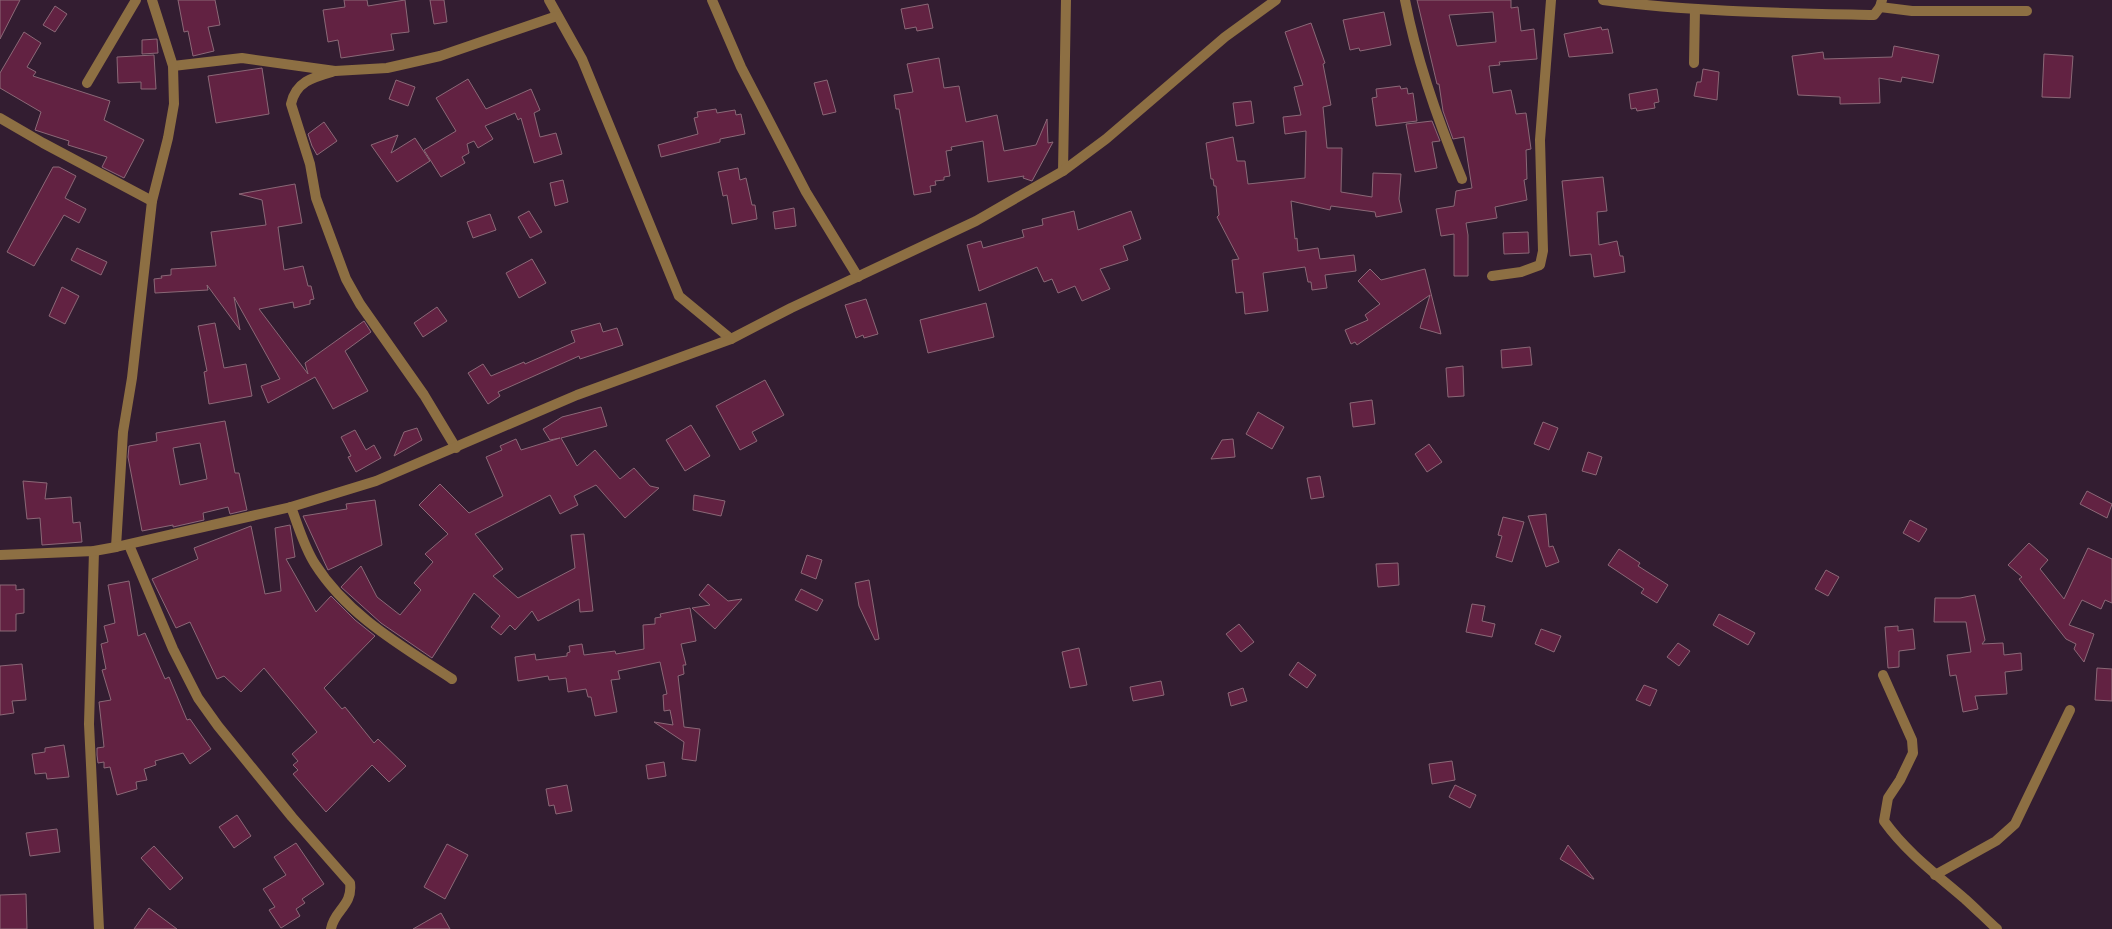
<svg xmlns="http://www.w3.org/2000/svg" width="2112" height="929" viewBox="0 0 2112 929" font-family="'PT Serif',serif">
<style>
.building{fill:#622242;stroke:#8b6877;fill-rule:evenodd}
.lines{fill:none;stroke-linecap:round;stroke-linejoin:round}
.minor{stroke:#8d6f43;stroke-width:10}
.tertiary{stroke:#8d6f43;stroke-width:10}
</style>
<rect width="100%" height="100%" fill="#331d31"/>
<g class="building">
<polygon points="0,0 20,0 0,39"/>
<polygon points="178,0 215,0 220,25 208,27 214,51 193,56 188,31 184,32"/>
<polygon points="344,0 367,0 368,6 405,0 409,32 391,34 394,50 341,58 338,40 328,42 323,10 345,7"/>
<polygon points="430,0 444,0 447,22 434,24"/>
<path d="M1417 0H1511V8L1518 7 1521 31 1534 29 1537 59 1499 62 1500 65 1489 66 1493 93 1511 90 1516 114 1526 113 1531 149 1526 150 1527 179 1524 180 1527 200 1495 207 1497 218 1466 223 1468 235V276H1454V234L1441 236 1436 209 1454 206 1456 191 1472 188 1464 137 1453 139 1443 111 1439 84H1437ZM1493 12 1496 42 1457 46 1449 15Z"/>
<polygon points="928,4 933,28 917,31 916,27 905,29 901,9"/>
<polygon points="55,6 67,14 55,32 43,25"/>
<polygon points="1384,12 1391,45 1360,51 1359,48 1350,50 1343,20"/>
<polygon points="1311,23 1325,63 1323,64 1331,105 1323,107 1327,148 1342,148 1341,192 1372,197 1373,173 1401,174 1399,199 1402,212 1376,217 1375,212 1331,206 1330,210 1291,201 1295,239 1297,238 1298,251 1318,248 1320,259 1354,255 1356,271 1325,275 1327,288 1312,290 1311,282 1308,282 1305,267 1263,273 1268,311 1245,314 1243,292 1236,293 1232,260 1239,259 1217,217 1219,215 1216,186 1214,186 1213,179 1211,179 1206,143 1233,137 1237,161 1245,161 1248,184 1305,178 1306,131 1285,134 1283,117 1301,115 1294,87 1303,85 1285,32"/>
<polygon points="1601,27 1602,30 1608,29 1613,53 1569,57 1564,34"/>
<polygon points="24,32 41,43 27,67 36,72 33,76 110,101 104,120 144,140 124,178 102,167 107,157 68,145 69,141 35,130 41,112 0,88 0,73"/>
<polygon points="157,39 158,53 142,54 142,40"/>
<polygon points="1894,46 1939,55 1933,83 1902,77 1901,82 1879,78 1880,103 1840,104 1840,97 1798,95 1792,56 1823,52 1824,59 1892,57"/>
<polygon points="2044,54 2073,56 2070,98 2042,97"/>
<polygon points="154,55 156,89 141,89 141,82 118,83 117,57"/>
<polygon points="939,58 944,88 959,86 966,122 997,115 1004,151 1036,145 1047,119 1048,143 1053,142 1032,181 1023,178 1024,176 988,182 983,141 951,147 952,150 946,151 950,176 944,177 944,180 935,181 936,185 930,186 931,192 914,195 899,109 896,109 894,95 913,92 907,64"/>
<polygon points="262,68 269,114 216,123 208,76"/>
<polygon points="1703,69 1719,72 1717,100 1694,96 1697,82 1701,82"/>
<polygon points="468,79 486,109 531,89 540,110 534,113 540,137 556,133 562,154 534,163 521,118 518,120 515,113 485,126 493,139 478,148 474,141 467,144 469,153 462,157 465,163 441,177 424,150 456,131 436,98"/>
<polygon points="396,80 415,87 408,106 389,99"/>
<polygon points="827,80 836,112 823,115 814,83"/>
<polygon points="1400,86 1401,89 1407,88 1408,94 1413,93 1417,121 1376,126 1372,98 1377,97 1376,89"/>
<polygon points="1657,89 1659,102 1654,103 1655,108 1637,111 1636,108 1631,109 1629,94"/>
<polygon points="1251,101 1254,123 1236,126 1233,103"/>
<polygon points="716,109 717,113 735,110 736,115 741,114 745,134 720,139 720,142 661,157 658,145 698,134 694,118 698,117 697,112"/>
<polygon points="1432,121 1440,141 1432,142 1437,168 1415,172 1406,124"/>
<polygon points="324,122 337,141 317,155 312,146 308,134"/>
<polygon points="398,135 391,153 415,138 430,161 397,182 371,145"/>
<polygon points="53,167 59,167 76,176 65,198 86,209 79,223 64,215 34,266 7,252"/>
<polygon points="738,168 740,180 746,178 752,205 755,205 757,219 732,224 727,195 723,196 718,172"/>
<polygon points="1603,177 1607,211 1597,212 1599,245 1617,241 1620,256 1623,256 1625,272 1594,277 1591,254 1570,256 1562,181"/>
<polygon points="563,180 568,202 555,206 550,183"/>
<polygon points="295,184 302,223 278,227 284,270 303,266 308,286 311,286 314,299 310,300 310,304 294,308 293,302 259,309 308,374 305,363 364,321 371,332 345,351 368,391 333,409 315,377 268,403 261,386 280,379 234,297 240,330 207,285 208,290 155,293 154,279 162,278 161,276 171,275 171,269 216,266 211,232 266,225 262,200 239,194"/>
<polygon points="794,208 796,226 775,229 773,212"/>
<polygon points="529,211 542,232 530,238 518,217"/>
<polygon points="1074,211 1078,230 1131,211 1141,239 1123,246 1128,260 1100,269 1110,289 1082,301 1075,286 1058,293 1052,279 1044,282 1037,267 979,291 967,245 981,241 983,248 1024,237 1022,230 1043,225 1042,219"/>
<polygon points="490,214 496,230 473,238 467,222"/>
<polygon points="1528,232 1529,253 1504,254 1503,233"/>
<polygon points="77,248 107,262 101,275 71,260"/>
<polygon points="532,259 546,283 519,298 506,273"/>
<polygon points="1370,269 1381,280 1425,269 1441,334 1420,328 1430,295 1357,345 1355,342 1351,344 1345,330 1368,320 1365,315 1380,304 1358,281"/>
<polygon points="62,287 79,296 65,324 49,316"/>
<polygon points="866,299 878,334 864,338 863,335 856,338 845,305"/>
<polygon points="986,303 994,337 928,353 920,320"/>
<polygon points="437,307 447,321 423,337 414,323"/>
<polygon points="215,323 224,368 246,364 252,396 209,404 204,372 207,371 198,326"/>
<polygon points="600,323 603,332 617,328 623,345 580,359 579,356 498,392 500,396 488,404 468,373 483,364 491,376 524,362 525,364 575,342 571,331"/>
<polygon points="1530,347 1532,365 1502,368 1501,350"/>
<polygon points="1463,366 1464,396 1448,397 1446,368"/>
<polygon points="765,380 784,415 752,432 757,441 740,450 716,406"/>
<polygon points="1372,400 1375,424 1353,427 1350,403"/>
<polygon points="601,407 607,426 561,438 577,466 595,450 620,479 634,468 650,486 659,488 625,518 596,485 574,496 578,505 560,514 550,495 475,534 503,569 493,576 518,598 575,568 571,535 584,534 593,611 580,612 579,599 538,621 532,611 515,630 510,625 501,635 491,627 500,616 474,593 432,658 381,623 341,587 361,566 377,597 400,615 421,590 414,583 433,562 425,554 448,534 419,505 440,484 469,513 503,496 486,457 502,450 500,446 516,439 521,450 560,438 550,440 543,429 562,417"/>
<polygon points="1258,412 1284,427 1272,449 1246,434"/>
<path d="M225 421 235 473H239L247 510 230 514 228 507 203 513 204 520 173 527V525L142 531 128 457 129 446 157 441 156 433ZM200 443 207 479 180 485 173 448Z"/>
<polygon points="1543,422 1558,428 1549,450 1534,444"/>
<polygon points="691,425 710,456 685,471 666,440"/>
<polygon points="417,428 422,440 394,456 404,432"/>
<polygon points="355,430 366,450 374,445 381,458 356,472 348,457 351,456 341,437"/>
<polygon points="1233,439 1235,457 1211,459 1222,440"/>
<polygon points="1429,444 1442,462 1427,472 1415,454"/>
<polygon points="1588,452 1602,457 1596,475 1582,471"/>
<polygon points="1320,476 1324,497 1311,499 1307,478"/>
<polygon points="23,481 47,483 45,499 71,497 73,523 80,522 82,542 42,545 40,518 27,519"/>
<polygon points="2087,491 2112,504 2107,518 2080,504"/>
<polygon points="694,495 725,501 721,516 693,510"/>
<polygon points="375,500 382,545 328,570 303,516 347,509 346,504"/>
<polygon points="1546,514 1549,547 1553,546 1559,562 1546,567 1528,516"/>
<polygon points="1503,517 1524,522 1512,562 1496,557 1502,536 1498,535"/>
<polygon points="1910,520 1927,529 1919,542 1903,533"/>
<polygon points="290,525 295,557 286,559 316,612 331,596 355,620 375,636 324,688 342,709 345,707 374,743 378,739 406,766 389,782 372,765 326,812 293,774 298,770 293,765 298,761 292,754 317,732 264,668 241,692 224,676 217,679 190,622 176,628 152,579 198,559 194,548 251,526 265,594 281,591 275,528"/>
<polygon points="2029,543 2048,560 2040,569 2064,599 2088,548 2112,559 2112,603 2105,600 2101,609 2082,600 2069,625 2094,634 2084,662 2074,649 2076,644 2066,639 2019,579 2022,577 2008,565"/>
<polygon points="1619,549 1640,563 1638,566 1668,585 1657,603 1641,593 1644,589 1608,565"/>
<polygon points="807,555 822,560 816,579 801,573"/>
<polygon points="1398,563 1399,585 1378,587 1376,564"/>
<polygon points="1826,570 1839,577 1828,596 1815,589"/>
<polygon points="869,580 879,639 875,640 859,606 855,583"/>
<polygon points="129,581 138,636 145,633 165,679 169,677 187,720 190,719 211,749 190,764 183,753 155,761 156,765 144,769 147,780 136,782 137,789 117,795 110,767 104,768 104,762 98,763 97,755 97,748 104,747 99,702 111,700 102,670 106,669 101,644 108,642 104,626 115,623 108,585"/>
<polygon points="708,584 728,601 742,599 715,629 692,608 710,605 699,595"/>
<polygon points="0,585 16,585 16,590 24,589 24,613 16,614 16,631 0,631"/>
<polygon points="801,589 823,600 817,611 795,600"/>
<polygon points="1975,595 1985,640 1982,644 2003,643 2004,655 2021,653 2022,670 2005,672 2007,694 1975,696 1978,709 1963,712 1956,675 1950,676 1947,655 1971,652 1966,622 1934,622 1935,598 1960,598"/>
<polygon points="1472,604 1485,606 1482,621 1495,624 1492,637 1466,632"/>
<polygon points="690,608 696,641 681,644 686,665 683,665 684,674 678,676 684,727 700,729 696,761 682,759 684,742 654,722 673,725 670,710 664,711 663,695 667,694 660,662 618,671 620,679 611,680 617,712 595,716 591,697 588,697 586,689 568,692 566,678 549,680 548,676 518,681 515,657 535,654 536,660 567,656 567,653 570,652 569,646 582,644 584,655 615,651 616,654 644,649 643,625 655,624 655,618 661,617 660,614"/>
<polygon points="1719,614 1755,633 1748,645 1713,625"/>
<polygon points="1239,624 1254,642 1241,652 1226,634"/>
<polygon points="1898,626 1898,631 1913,629 1915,649 1899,651 1899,667 1888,668 1885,627"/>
<polygon points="1541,629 1561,636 1554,652 1535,644"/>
<polygon points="1678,643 1690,651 1679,666 1667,657"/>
<polygon points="1079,648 1087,685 1070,688 1062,652"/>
<polygon points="1298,662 1316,675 1307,688 1289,675"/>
<polygon points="22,664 26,700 12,701 14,713 0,715 0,666"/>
<polygon points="2097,668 2112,669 2112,701 2095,700"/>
<polygon points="1161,681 1164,695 1133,701 1130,687"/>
<polygon points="1644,685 1657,690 1650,706 1636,700"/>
<polygon points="1243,688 1247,701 1231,706 1228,693"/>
<polygon points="64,745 69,777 47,779 46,773 35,774 32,754 45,752 45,748"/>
<polygon points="1452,761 1455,780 1432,784 1429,764"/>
<polygon points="664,762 666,776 648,779 646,765"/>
<polygon points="567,785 572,811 556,814 554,805 549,806 546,789"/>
<polygon points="1455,785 1476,795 1470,808 1449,797"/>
<polygon points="237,815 251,836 234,848 219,827"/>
<polygon points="57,829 60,852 30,856 26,833"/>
<polygon points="296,843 324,884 302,899 305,903 296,909 300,916 281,928 269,910 275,907 263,889 286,875 274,857"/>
<polygon points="447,844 468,855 445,899 424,887"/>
<polygon points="1568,845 1594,879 1593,879 1560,859"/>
<polygon points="154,846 183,878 170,890 141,858"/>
<polygon points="26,894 27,929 0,929 0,895"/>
<polygon points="149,908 177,929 134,929"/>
<polygon points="441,913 450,929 413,929"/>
</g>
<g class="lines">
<g class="minor">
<polyline points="549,0 582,59 679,296 731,339"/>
<polyline points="712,0 741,67 806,192 858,277"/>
<path d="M1405 0C1417 62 1438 121 1462 179"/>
<path d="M1603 0C1693 12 1783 13 1874 15L1880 7 1882 0"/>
<polyline points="1880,7 1912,11 2027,11"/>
<polyline points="1694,63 1695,9"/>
<polyline points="173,66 242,58 335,71 387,68 440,56 557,16"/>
<path d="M335 71C314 77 296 81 291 104L310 164 316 198 346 279 360 304 424 395 456 448"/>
<polyline points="87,83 136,0"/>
<polyline points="0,118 43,143 152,201"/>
<polyline points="1063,171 1066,0"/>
<polyline points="1492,276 1521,272 1540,265 1543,251 1540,140 1551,0"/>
<path d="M291 507C298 525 304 547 315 564 348 616 402 646 452 679"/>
<path d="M129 545 173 649 198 698 218 726 292 817 350 883C353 906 334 910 331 929"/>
<polyline points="116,547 123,432 132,378 152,201 168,138 174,104 173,66 152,0"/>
<polyline points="94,551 89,724 99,929"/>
<path d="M1883 675 1912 740 1913 753 1900 780 1888 798 1884 821C1907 853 1936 874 1965 899 1976 909 1986 919 1997 929"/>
<polyline points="1935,875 1996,841 2015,824 2070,710"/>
</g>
<polyline class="tertiary" points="0,555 94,551 116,547 291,507 376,481 577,395 731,339 791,308 976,221 1063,171 1106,139 1225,37 1276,0"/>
</g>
</svg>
